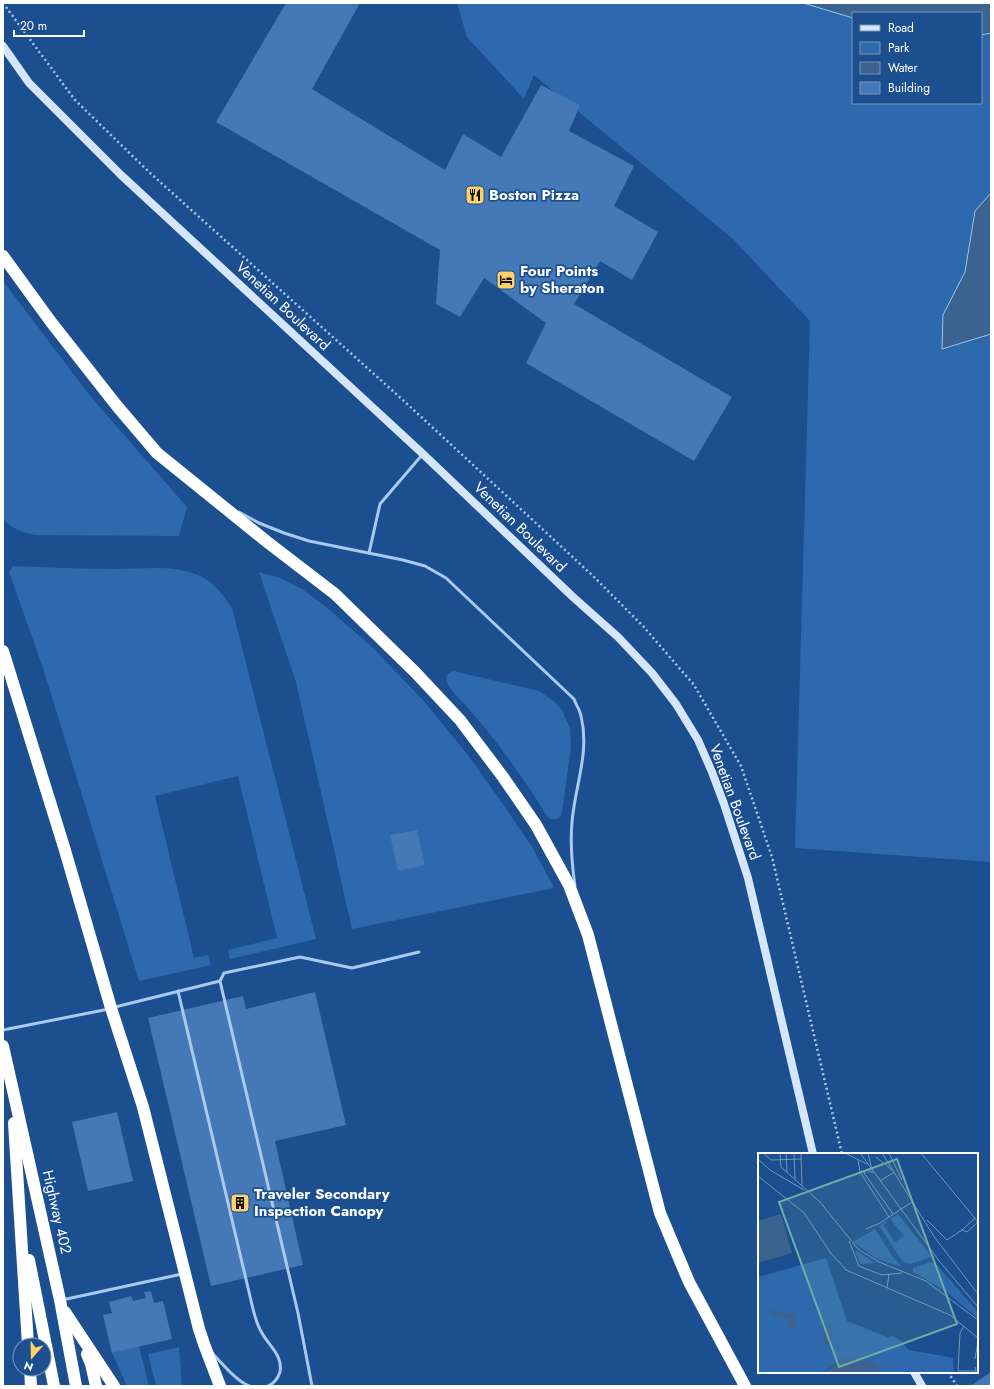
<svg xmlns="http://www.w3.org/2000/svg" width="994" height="1389" viewBox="0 0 994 1389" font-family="Jost,sans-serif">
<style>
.green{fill:#2e69ad}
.water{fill:#3c6290;stroke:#9cc4f0}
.building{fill:#4478b7}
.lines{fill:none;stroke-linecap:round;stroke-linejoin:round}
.path{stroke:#a9c9ee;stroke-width:2.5;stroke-dasharray:2 3;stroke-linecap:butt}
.lane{stroke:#a9c9ee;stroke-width:3}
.secondary{stroke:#d6e6fa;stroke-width:8}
.highway{stroke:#fff;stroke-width:12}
.labels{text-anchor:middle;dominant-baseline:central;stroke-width:3.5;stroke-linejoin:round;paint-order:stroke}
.poi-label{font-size:15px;font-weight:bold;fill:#fff;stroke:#1b4f8f;text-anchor:start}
.street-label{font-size:15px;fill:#fff;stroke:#1b4f8f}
.inset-road{fill:none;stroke:#7695bc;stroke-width:1}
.view{fill:#6fada8;fill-opacity:0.15;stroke:#6fada8;stroke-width:2}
.inset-edge{fill:none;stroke:#fff;stroke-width:2}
</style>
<rect width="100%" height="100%" fill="#1b4f8f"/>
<g class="green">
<polygon points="457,3 803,3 853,18 853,103 981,103 981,35 991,33 991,862 795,848 810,321 733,239 534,75 524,99 467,37"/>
<path d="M3 281 91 397 187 507 179 536 35 535C22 532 11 529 3 518Z"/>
<path d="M13 566C47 567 81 569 115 569 143 569 174 564 200 576 215 583 223 595 232 608L316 939 230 959 228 950 277 938 238 776 155 796 194 958 208 955 211 965 139 981 43 668 9 572Z"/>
<polygon points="259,572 280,578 302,589 325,606 372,647 422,699 467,754 501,801 534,850 554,888 352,929 296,682"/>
<path d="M453 671 539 691 555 702 562 710 570 728 571 747 562 812 561 816 558 819H550L547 816C524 779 496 739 467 707 459 698 447 689 446 677L449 673Z"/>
<polygon points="139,1346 149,1386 127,1386 112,1353"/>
<polygon points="179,1347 182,1386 156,1386 148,1354"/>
</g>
<g class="water">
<polygon points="803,3 991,3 991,33 981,35 981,13 853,13 853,18"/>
<polygon points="991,193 991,334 942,349 943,315 965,272 975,211"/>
</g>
<g class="building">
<polygon points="286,3 360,3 312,89 445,170 463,134 501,157 541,85 580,105 569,131 634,166 614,206 658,232 632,280 600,261 574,304 732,397 694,461 526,363 546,323 484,278 460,317 436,304 440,250 216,122"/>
<polygon points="417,830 425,865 398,871 390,835"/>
<polygon points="315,992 346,1125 275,1141 303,1265 211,1286 148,1018 243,996 246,1009"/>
<polygon points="117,1112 133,1181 88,1191 72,1122"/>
<polygon points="151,1291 154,1303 163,1301 172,1339 112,1353 103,1315 112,1313 109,1302 131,1296 133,1301 146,1298 144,1292"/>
<polygon points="991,1372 991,1386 973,1386 972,1385"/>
</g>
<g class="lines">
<g class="path">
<polyline points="3,3 75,100 149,172 404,401 592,575 643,626 694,685 741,766 772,857 842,1154"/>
<polyline points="948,1372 957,1386"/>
</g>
<g class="lane">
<path d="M239 512 259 523 284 533 309 541 403 560 425 566 446 578 574 699C576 705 580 710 581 716 590 752 575 786 572 822 570 843 572 865 575 886"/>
<polyline points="369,553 380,504 422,455"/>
<path d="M178 991 253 1309C255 1317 257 1325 262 1333 269 1346 283 1355 280 1372 278 1378 275 1383 268 1386"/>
<polyline points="115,1007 220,981"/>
<polyline points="3,1030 109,1009"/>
<polyline points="62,1300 182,1274"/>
<path d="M212 1353C223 1364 235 1380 249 1386"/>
<polyline points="312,1386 298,1313 220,981 224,973 300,957 352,968 419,952"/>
</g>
<g class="secondary">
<polyline points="3,46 29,83 121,175 423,454 573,597 618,637 652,673 676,704 698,740 712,772 724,804 748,878 813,1154"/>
<polyline points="914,1372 922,1386"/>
</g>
<g class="highway">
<polyline points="3,256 51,322 117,406 157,453 266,541 335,594 415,672 460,720 503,777 536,825 569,885 588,935 660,1213 689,1282 745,1386"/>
<polyline points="3,651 64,847 111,1008 143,1107 199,1329 204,1344 220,1386"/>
<polyline points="3,1046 60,1300 76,1386"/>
<polyline points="14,1123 28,1345"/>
<polyline points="29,1260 54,1386"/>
<polyline points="65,1312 114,1386"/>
<polyline points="87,1354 91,1364 96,1386"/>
<polyline points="30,1369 31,1386"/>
</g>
</g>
<defs>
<g id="restaurant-square" transform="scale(1)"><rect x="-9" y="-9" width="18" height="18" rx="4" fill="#ffd166" stroke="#1b4f8f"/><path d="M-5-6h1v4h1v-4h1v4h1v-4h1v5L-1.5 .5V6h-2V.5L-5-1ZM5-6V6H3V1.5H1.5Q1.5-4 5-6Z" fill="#111"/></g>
<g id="hotel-square" transform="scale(1)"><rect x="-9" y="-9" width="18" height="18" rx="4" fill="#ffd166" stroke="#1b4f8f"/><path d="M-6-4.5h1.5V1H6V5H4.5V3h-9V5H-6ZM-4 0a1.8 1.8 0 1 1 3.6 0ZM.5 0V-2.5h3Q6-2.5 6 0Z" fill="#111"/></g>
<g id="building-square" transform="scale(1)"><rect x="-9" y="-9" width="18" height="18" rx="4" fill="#ffd166" stroke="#1b4f8f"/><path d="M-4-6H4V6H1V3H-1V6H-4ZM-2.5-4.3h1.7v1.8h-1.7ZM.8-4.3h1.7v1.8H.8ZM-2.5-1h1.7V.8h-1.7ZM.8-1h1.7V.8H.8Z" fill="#111"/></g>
</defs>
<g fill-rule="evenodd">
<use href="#restaurant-square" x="475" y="195"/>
<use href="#hotel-square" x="506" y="280"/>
<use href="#building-square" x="240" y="1203"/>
</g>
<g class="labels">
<g class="poi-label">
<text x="489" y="195">Boston Pizza</text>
<text x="520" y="271">Four Points<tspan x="520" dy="17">by Sheraton</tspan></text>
<text x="254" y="1194">Traveler Secondary<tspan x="254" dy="17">Inspection Canopy</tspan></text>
</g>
<g class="street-label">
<text transform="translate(283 306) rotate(43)">Venetian Boulevard</text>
<text transform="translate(520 527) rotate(44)">Venetian Boulevard</text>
<text transform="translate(735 802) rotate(70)">Venetian Boulevard</text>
<text transform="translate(57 1212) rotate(77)">Highway 402</text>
</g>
</g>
<g transform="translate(758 1153)">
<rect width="220" height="220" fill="#1b4f8f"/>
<path d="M140 61 173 103V104L153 111 145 109 121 73 130 67 126 72 137 89 146 83 132 66ZM117 76 134 103 144 114 119 106 95 89ZM97 98H99L117 110 102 111ZM68 105 89 168 132 185V182L142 187 151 197 195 205 196 220H123L119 212 85 206 64 220H0V124ZM172 109 179 112 220 159V165L186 137 155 119V115Z" fill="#2e69ad"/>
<path d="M23 61 34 100 0 110V68ZM13 156 24 160H35L39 173 30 176 29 165 13 162ZM72 170 74 188 73 192 68 191 64 181ZM109 205 119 212 123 220H65L85 206Z" fill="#3c6290"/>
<path class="inset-road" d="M5 0 13 7 43 6M22 0 23 14 62 49 100 96 121 109 168 128 220 167M28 0 29 19M36 0 37 26M87 0 109 11M102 0 182 109 220 154M110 0 114 17M124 0 177 85 220 141M131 0 144 27M163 0 220 69M43 1 44 32M118 4 134 17M0 6 12 17 46 37M100 7 102 19 131 64M115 20 109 17 106 20 135 61M0 23 46 60 72 99 88 117 192 162 220 185M122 28 136 19M217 65 204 77 209 79 220 69M169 67 189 87 204 77M108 76 122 70 154 49M91 88 101 113 124 122 144 120M129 135 131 121M206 173 202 180 200 218H218L217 214M217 206 220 188"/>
<path class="view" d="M139 6 199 171 81 214 21 49Z"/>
<rect width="220" height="220" class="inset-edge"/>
</g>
<rect width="994" height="1389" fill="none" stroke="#ffffff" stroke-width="8"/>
<rect x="852" y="12" width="130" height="92" fill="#1b4f8f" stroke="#7695bc"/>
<rect x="860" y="25" width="20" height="6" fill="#d6e6fa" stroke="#7695bc"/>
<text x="888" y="32" font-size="12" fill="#ffffff">Road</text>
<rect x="860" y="42" width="20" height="12" fill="#2e69ad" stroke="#7695bc"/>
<text x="888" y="52" font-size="12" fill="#ffffff">Park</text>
<rect x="860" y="62" width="20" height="12" fill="#3c6290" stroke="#7695bc"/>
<text x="888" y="72" font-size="12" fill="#ffffff">Water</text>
<rect x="860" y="82" width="20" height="12" fill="#4478b7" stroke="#7695bc"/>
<text x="888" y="92" font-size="12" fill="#ffffff">Building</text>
<g transform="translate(32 1357) rotate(200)"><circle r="19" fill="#1b4f8f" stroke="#7695bc"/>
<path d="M0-3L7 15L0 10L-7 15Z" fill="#ffd166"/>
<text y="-6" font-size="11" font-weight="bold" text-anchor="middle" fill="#ffffff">N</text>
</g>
<path d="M14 30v6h70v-6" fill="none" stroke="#ffffff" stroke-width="2"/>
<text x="20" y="30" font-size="12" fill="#ffffff" stroke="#1b4f8f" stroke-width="3" paint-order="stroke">20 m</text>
</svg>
